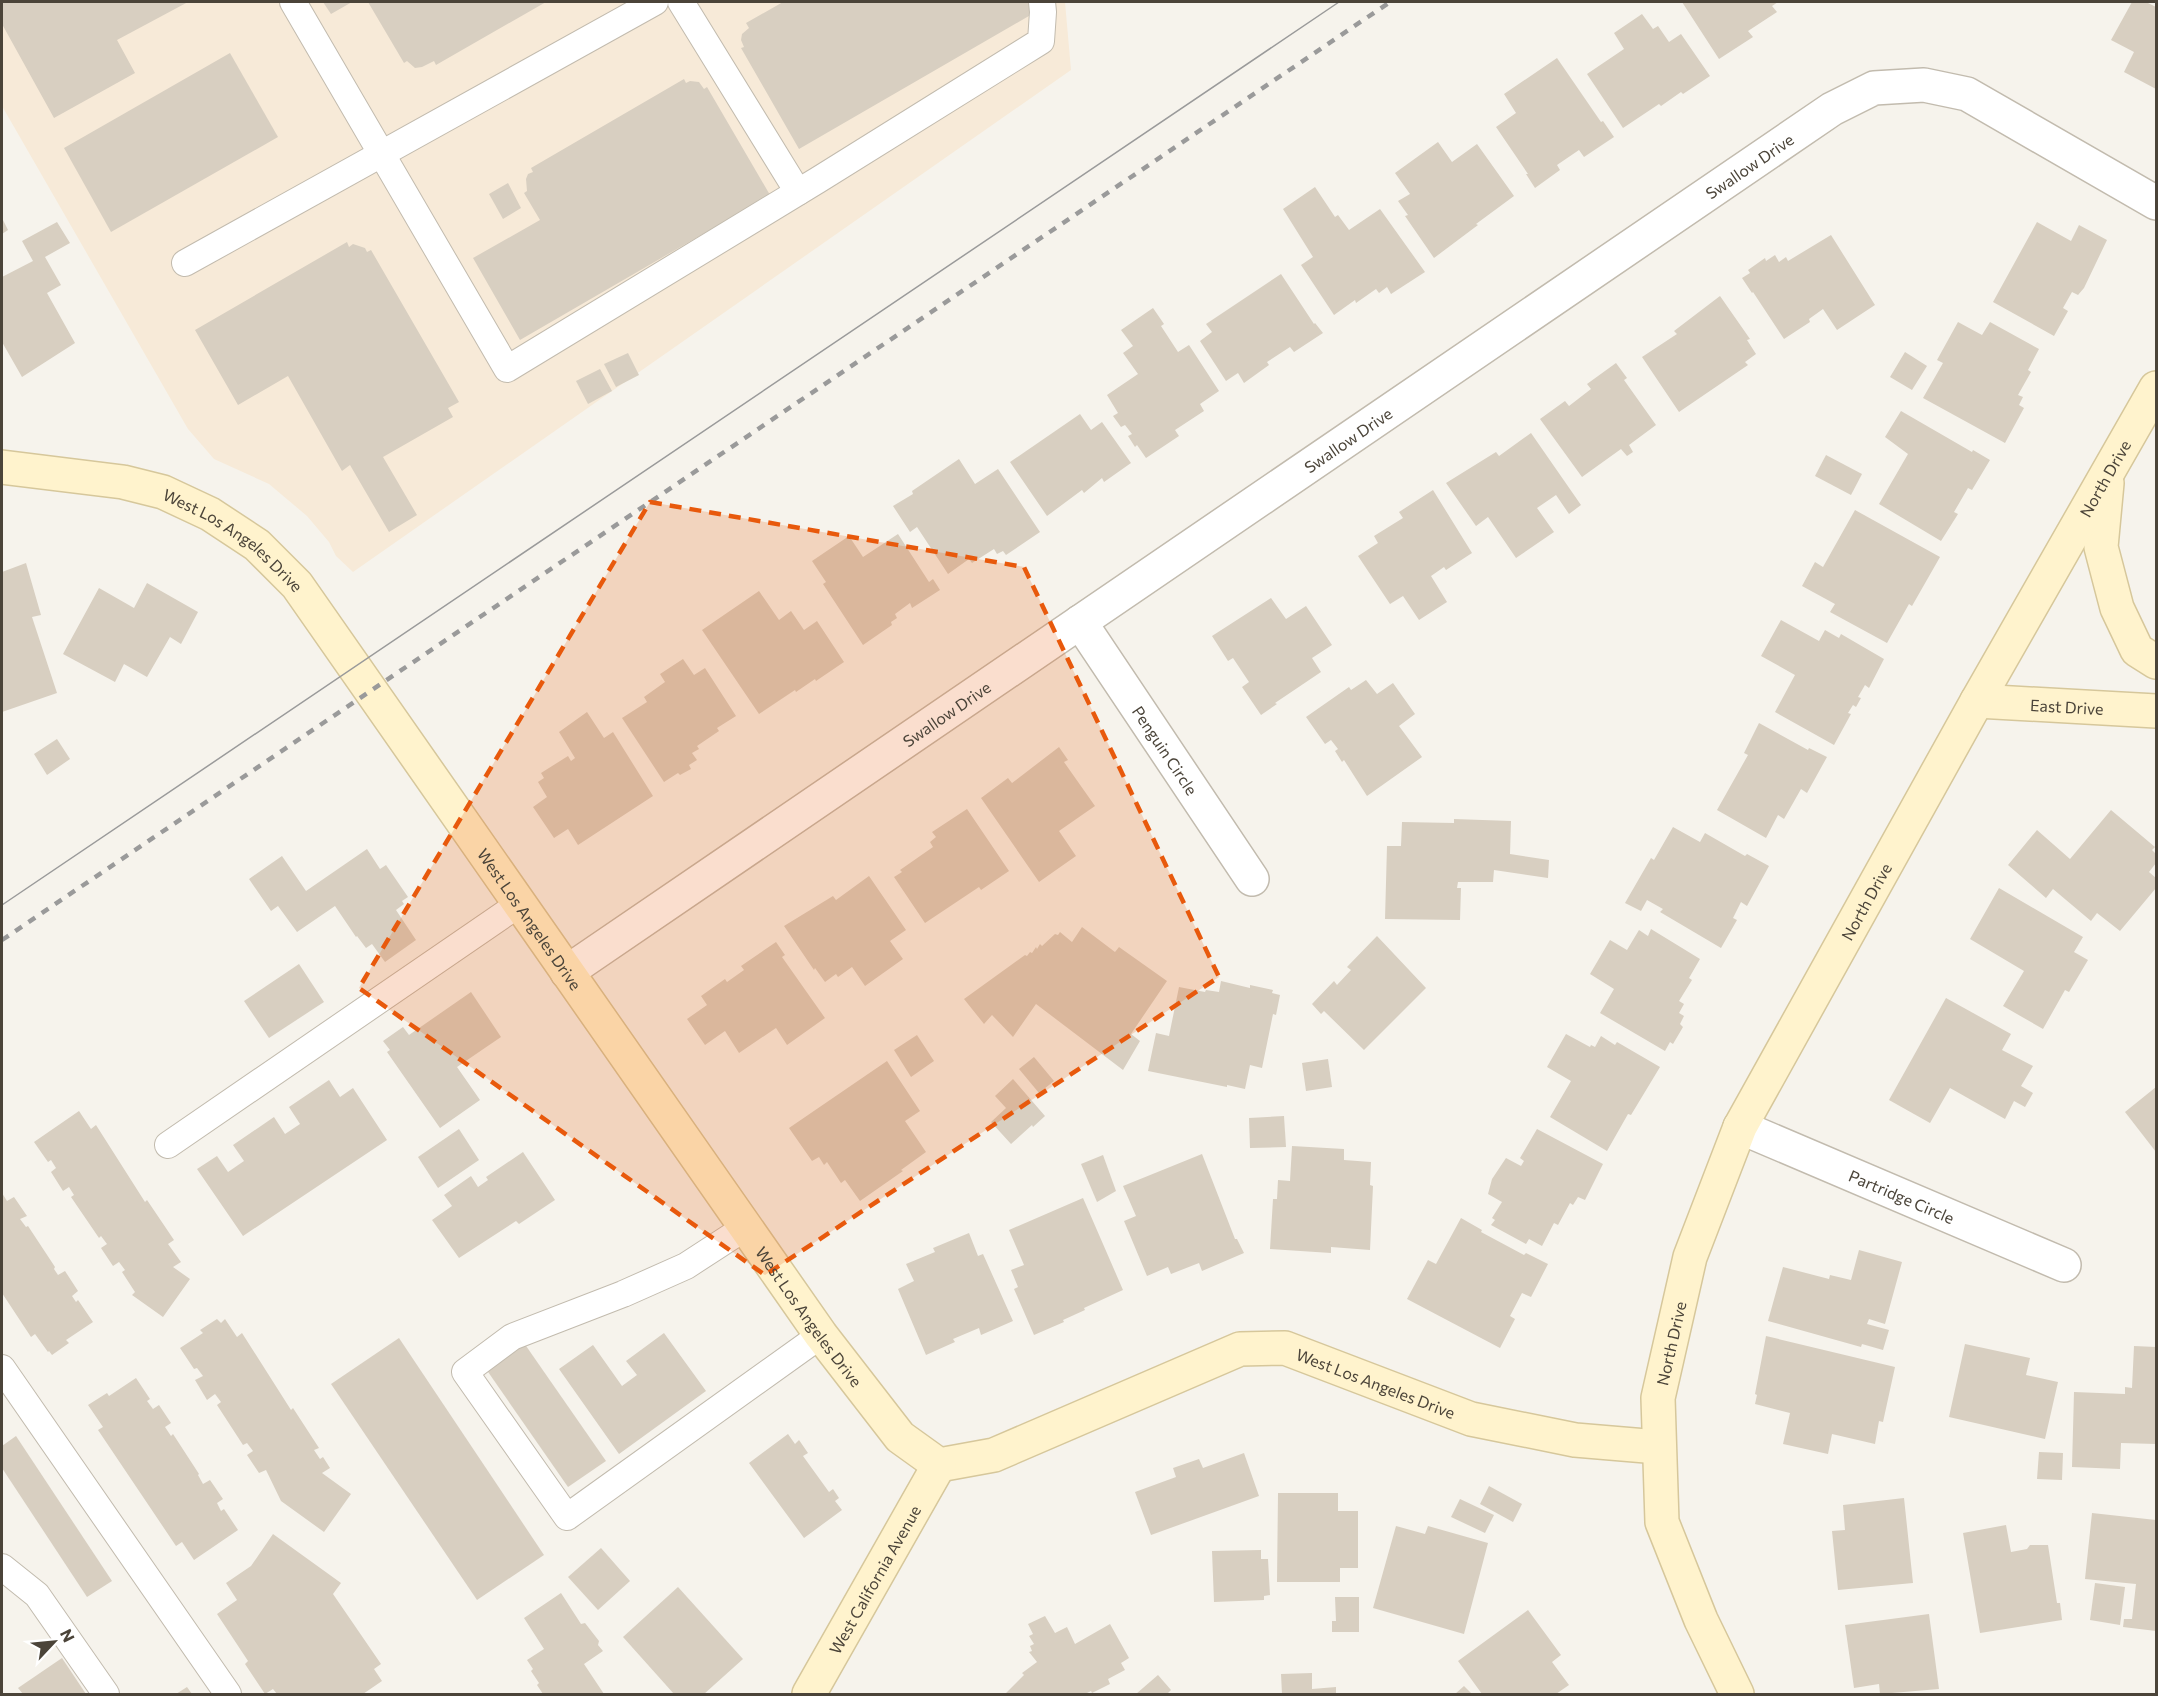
<svg xmlns="http://www.w3.org/2000/svg" width="2158" height="1696" viewBox="0 0 2158 1696" font-family="Commissioner,sans-serif">
<style>
.commercial{fill:#f7ead8}
.building{fill:#d8cfc1}
.lines{fill:none;stroke-linecap:round;stroke-linejoin:round}
.lane-casing{stroke:#c2bbae;stroke-width:28}
.street-casing{stroke:#c2bbae;stroke-width:36}
.secondary-casing{stroke:#d6c79b;stroke-width:36}
.lane{stroke:#fff;stroke-width:26}
.street{stroke:#fff;stroke-width:33}
.secondary{stroke:#fff3cd;stroke-width:33}
.tram{stroke:#9a9a9a;stroke-width:1.5}
.rail{stroke:#9a9a9a;stroke-width:4.5;stroke-dasharray:8 8;stroke-linecap:butt}
.marked{fill:#e8590c;fill-opacity:0.2;stroke:#e8590c;stroke-width:4.5;stroke-dasharray:12 8;stroke-linejoin:round}
.labels{text-anchor:middle;dominant-baseline:central;stroke-width:4.5;stroke-linejoin:round;paint-order:stroke}
.street-label{font-size:16px;fill:#4b4439;stroke:#fff}
</style>
<rect width="100%" height="100%" fill="#f6f3ec"/>
<polygon class="commercial" points="2,2 1065,2 1071,70 353,572 336,556 329,542 307,516 269,484 214,459 188,429 2,106"/>
<g class="building">
<polygon points="2,2 188,2 117,40 135,73 54,118 2,24"/>
<polygon points="323,2 352,2 331,14"/>
<polygon points="368,2 546,2 436,65 434,61 422,67 415,68 407,61 404,63"/>
<polygon points="783,2 1033,2 1034,13 799,149 741,48 744,47 741,40 742,34 749,28 746,23"/>
<polygon points="1682,2 1778,2 1772,6 1777,12 1748,31 1753,37 1719,59"/>
<polygon points="2132,2 2146,2 2156,7 2156,89 2124,72 2134,52 2111,40"/>
<polygon points="1642,14 1653,29 1658,26 1669,42 1681,34 1710,76 1683,94 1681,92 1661,106 1659,104 1623,128 1587,74 1624,49 1614,33"/>
<polygon points="230,53 278,137 111,232 64,148"/>
<polygon points="1557,58 1601,122 1603,121 1614,137 1584,157 1579,150 1557,165 1560,170 1535,188 1526,174 1528,174 1496,127 1516,113 1504,94"/>
<polygon points="684,79 686,83 690,81 699,82 704,89 707,87 770,195 520,340 473,258 540,220 524,193 527,191 526,179 528,174 533,172 531,168"/>
<polygon points="1438,142 1452,162 1477,144 1514,196 1476,224 1478,225 1434,258 1405,216 1408,215 1398,201 1410,194 1395,173"/>
<polygon points="508,183 521,208 503,219 489,194"/>
<polygon points="1315,187 1335,217 1338,215 1349,230 1380,209 1425,272 1391,294 1387,287 1379,293 1376,289 1356,303 1355,300 1334,315 1301,265 1313,257 1283,209"/>
<polygon points="2,218 8,230 2,234"/>
<polygon points="57,222 70,243 45,257 61,285 47,293 75,343 22,377 2,342 2,277 33,261 22,241"/>
<polygon points="2037,222 2071,241 2079,225 2107,240 2084,288 2078,295 2072,292 2063,308 2068,311 2054,336 1993,302"/>
<polygon points="1831,235 1875,305 1837,330 1823,309 1809,319 1810,322 1784,339 1753,292 1752,293 1742,278 1750,273 1748,270 1765,258 1766,261 1775,255 1779,262 1786,257 1788,261"/>
<polygon points="347,242 349,247 353,244 365,248 367,252 371,250 459,402 448,408 453,417 383,457 417,515 389,532 350,465 342,471 288,376 238,405 195,330"/>
<polygon points="1281,274 1314,324 1315,323 1323,333 1294,352 1290,347 1267,362 1269,365 1244,383 1238,373 1226,381 1200,341 1212,332 1206,324"/>
<polygon points="1720,296 1750,339 1747,340 1756,354 1745,362 1748,365 1679,412 1642,357 1677,334 1674,331"/>
<polygon points="1153,308 1164,324 1161,326 1178,352 1189,345 1219,391 1200,404 1204,411 1175,430 1179,436 1146,458 1137,445 1135,447 1128,436 1132,434 1125,425 1121,427 1113,416 1118,413 1107,395 1138,374 1123,353 1133,346 1121,330"/>
<polygon points="1958,322 1982,335 1990,322 2039,349 2028,370 2031,372 2018,395 2023,397 2019,405 2024,408 2005,443 1923,398 1943,363 1937,360"/>
<polygon points="1905,352 1927,366 1912,390 1890,377"/>
<polygon points="628,353 639,375 616,387 604,364"/>
<polygon points="1616,363 1627,378 1624,380 1656,425 1629,445 1633,452 1627,456 1621,449 1582,477 1540,419 1565,401 1569,406 1591,389 1587,384"/>
<polygon points="600,369 612,391 588,404 576,381"/>
<polygon points="1901,411 1972,452 1973,450 1990,460 1972,490 1968,488 1954,512 1958,514 1941,541 1879,504 1908,454 1885,437"/>
<polygon points="1080,414 1091,430 1102,422 1131,463 1104,482 1102,478 1084,493 1082,490 1047,516 1010,462"/>
<polygon points="1531,433 1581,505 1569,514 1556,495 1537,508 1554,532 1516,558 1488,517 1476,526 1446,483 1496,452 1499,456"/>
<polygon points="1826,455 1862,474 1851,495 1815,476"/>
<polygon points="959,459 975,484 998,469 1040,532 1006,555 1003,551 997,554 994,549 972,563 969,559 948,574 917,527 910,532 893,506 913,494 912,491"/>
<polygon points="1433,490 1472,553 1446,570 1444,567 1431,576 1447,602 1419,620 1403,596 1390,604 1358,556 1378,543 1374,536 1403,518 1399,512"/>
<polygon points="1855,510 1940,557 1912,606 1909,604 1887,643 1830,612 1835,604 1802,586 1815,562 1823,567"/>
<polygon points="898,534 929,582 933,579 940,590 912,608 910,603 895,614 897,618 891,622 892,625 863,645 823,584 826,582 812,561 849,536 863,557"/>
<polygon points="26,563 41,615 32,617 57,693 2,712 2,572"/>
<polygon points="147,583 198,612 181,644 170,637 147,677 124,664 115,682 63,654 99,588 134,608"/>
<polygon points="759,591 779,620 791,611 804,630 817,621 844,662 816,681 815,679 796,692 795,690 759,714 702,630"/>
<polygon points="1271,598 1286,619 1306,606 1332,645 1312,658 1321,672 1275,703 1277,704 1261,715 1242,687 1249,682 1233,658 1228,661 1212,636"/>
<polygon points="1781,620 1819,641 1825,630 1839,638 1841,634 1884,659 1869,688 1865,685 1858,697 1861,698 1856,707 1853,705 1848,713 1851,714 1834,745 1775,712 1795,675 1761,656"/>
<polygon points="683,659 694,675 705,668 736,716 717,728 719,731 697,746 699,749 692,753 697,760 689,765 691,769 680,775 678,773 664,782 622,718 647,702 644,697 665,682 660,674"/>
<polygon points="1366,680 1377,694 1393,683 1415,714 1399,726 1422,757 1367,796 1344,760 1342,762 1335,751 1338,749 1331,740 1325,744 1306,717 1349,687 1351,690"/>
<polygon points="587,712 604,738 613,732 653,796 578,845 568,829 554,838 533,807 547,797 538,782 544,778 541,773 568,756 571,761 575,758 559,732"/>
<polygon points="1759,723 1808,750 1809,748 1827,757 1807,793 1801,789 1784,819 1778,815 1766,838 1717,810 1748,755 1744,753"/>
<polygon points="57,739 70,759 47,775 34,754"/>
<polygon points="1059,747 1068,760 1064,762 1095,806 1059,831 1076,856 1039,882 981,798 1008,778 1012,783"/>
<polygon points="967,809 1009,871 981,890 979,887 925,923 894,877 902,872 900,870 933,847 930,842 936,837 932,832"/>
<polygon points="2111,810 2155,847 2152,850 2156,854 2156,863 2149,872 2156,878 2156,888 2120,931 2097,913 2091,921 2053,889 2046,898 2008,865 2037,830 2070,859"/>
<polygon points="1454,819 1511,821 1510,854 1549,860 1548,878 1494,870 1493,882 1458,882 1457,888 1461,888 1460,920 1385,919 1387,846 1401,846 1402,822 1454,823"/>
<polygon points="1673,827 1700,842 1705,833 1745,856 1747,854 1769,866 1747,906 1741,902 1733,918 1737,920 1721,948 1660,912 1663,909 1647,900 1641,911 1625,903 1651,858 1654,860"/>
<polygon points="367,849 380,869 386,865 408,897 402,901 404,904 396,910 416,940 385,962 372,944 366,948 357,936 356,937 335,906 297,932 278,906 271,911 249,879 282,856 306,891"/>
<polygon points="869,876 906,930 890,941 903,959 865,986 852,967 838,977 836,974 825,982 815,968 814,970 784,926 833,896 836,900"/>
<polygon points="1999,888 2083,937 2074,952 2088,960 2069,992 2065,990 2043,1029 2003,1006 2024,971 1970,939"/>
<polygon points="1082,927 1115,952 1119,947 1167,981 1131,1034 1140,1041 1123,1070 1036,1004 1013,1037 992,1015 984,1024 964,999 1025,955 1027,956 1030,952 1032,953 1036,947 1037,949 1040,944 1042,946 1055,934 1058,935 1060,932 1072,942"/>
<polygon points="1651,929 1700,959 1689,978 1692,980 1679,1001 1684,1004 1679,1013 1684,1016 1680,1024 1683,1027 1673,1044 1670,1042 1665,1051 1600,1013 1614,989 1590,974 1610,940 1627,950 1639,930 1648,936"/>
<polygon points="1377,936 1426,988 1364,1050 1324,1011 1321,1014 1312,1004 1334,981 1337,985 1351,970 1347,967"/>
<polygon points="776,942 785,955 782,957 825,1018 787,1045 776,1028 739,1053 725,1031 705,1045 687,1019 707,1005 701,996 725,979 727,982 744,970 741,966"/>
<polygon points="299,964 324,1002 269,1038 244,1001"/>
<polygon points="1221,981 1250,988 1250,985 1273,990 1272,993 1280,995 1276,1015 1273,1014 1262,1068 1250,1065 1245,1089 1227,1085 1227,1087 1148,1071 1156,1033 1169,1036 1179,987 1205,992 1206,990 1219,992"/>
<polygon points="471,992 501,1037 457,1067 480,1100 440,1128 387,1052 390,1050 383,1041 403,1027 409,1035"/>
<polygon points="1946,998 2011,1034 2002,1050 2033,1066 2021,1086 2033,1093 2025,1107 2014,1101 2005,1119 1950,1088 1930,1123 1889,1100"/>
<polygon points="1566,1034 1590,1047 1591,1045 1595,1047 1601,1036 1615,1045 1617,1042 1660,1067 1631,1115 1628,1114 1607,1151 1550,1117 1571,1081 1547,1067"/>
<polygon points="917,1035 934,1061 911,1077 894,1050"/>
<polygon points="1034,1057 1054,1081 1039,1093 1019,1069"/>
<polygon points="1328,1059 1332,1087 1306,1091 1302,1063"/>
<polygon points="887,1061 920,1111 905,1121 926,1152 901,1170 903,1171 860,1201 845,1180 841,1183 827,1162 824,1165 819,1157 812,1161 789,1128"/>
<polygon points="1013,1079 1045,1116 1033,1127 1032,1125 1011,1144 991,1122 1006,1108 995,1096"/>
<polygon points="329,1080 340,1097 353,1088 387,1140 243,1236 197,1169 217,1156 228,1172 244,1161 233,1145 274,1117 285,1134 300,1124 289,1107"/>
<polygon points="2156,1087 2156,1152 2125,1112"/>
<polygon points="79,1111 91,1129 96,1125 145,1202 147,1200 174,1240 168,1244 181,1262 173,1267 190,1279 163,1317 132,1295 135,1292 122,1272 125,1270 119,1262 113,1266 101,1248 107,1244 101,1236 99,1238 71,1197 74,1195 69,1187 63,1191 51,1172 56,1168 51,1160 48,1162 34,1142"/>
<polygon points="1284,1116 1286,1147 1250,1148 1249,1118"/>
<polygon points="459,1129 479,1160 438,1188 418,1157"/>
<polygon points="1537,1129 1603,1164 1585,1200 1578,1197 1573,1205 1570,1203 1558,1225 1554,1223 1542,1246 1529,1239 1526,1244 1491,1225 1495,1220 1492,1218 1502,1202 1488,1194 1492,1179 1506,1158 1521,1166 1524,1161 1520,1158"/>
<polygon points="1292,1146 1344,1149 1344,1160 1371,1162 1370,1185 1373,1186 1370,1250 1331,1247 1331,1253 1270,1249 1273,1199 1277,1199 1278,1180 1290,1181"/>
<polygon points="523,1152 555,1200 519,1224 516,1221 459,1258 432,1220 452,1206 444,1195 471,1176 478,1187 488,1180 486,1177"/>
<polygon points="1202,1154 1235,1239 1237,1239 1244,1253 1202,1271 1199,1263 1171,1274 1168,1267 1147,1276 1124,1221 1136,1216 1123,1186"/>
<polygon points="1103,1155 1116,1191 1097,1202 1081,1164"/>
<polygon points="2,1193 7,1201 14,1197 27,1216 20,1219 26,1227 28,1226 55,1267 54,1269 58,1275 65,1271 78,1291 72,1296 76,1302 78,1300 93,1322 66,1340 69,1343 52,1355 49,1351 48,1352 35,1334 31,1337 2,1293"/>
<polygon points="1083,1198 1123,1290 1084,1308 1085,1310 1063,1320 1064,1322 1034,1335 1014,1289 1018,1287 1011,1270 1024,1265 1009,1230"/>
<polygon points="1461,1218 1482,1230 1481,1232 1524,1255 1526,1253 1548,1264 1531,1297 1522,1293 1510,1316 1515,1319 1500,1348 1407,1299 1428,1260 1436,1264"/>
<polygon points="969,1233 978,1256 983,1254 1013,1321 981,1335 979,1328 953,1339 955,1342 926,1355 898,1289 914,1281 906,1264 935,1252 933,1248"/>
<polygon points="1859,1250 1902,1262 1885,1324 1869,1319 1867,1324 1889,1330 1883,1350 1862,1344 1861,1347 1768,1321 1783,1267 1829,1279 1830,1275 1851,1280"/>
<polygon points="217,1319 221,1323 225,1319 237,1337 242,1333 291,1410 293,1408 319,1448 314,1450 320,1459 323,1457 330,1468 322,1473 351,1494 324,1532 281,1501 266,1470 259,1473 247,1455 253,1451 247,1443 243,1445 217,1405 221,1402 215,1394 207,1400 195,1380 203,1376 197,1368 194,1369 180,1348 203,1333 200,1330"/>
<polygon points="664,1333 706,1391 619,1454 559,1369 593,1345 622,1386 637,1375 626,1361"/>
<polygon points="1766,1336 1895,1367 1883,1422 1879,1421 1875,1444 1832,1434 1828,1454 1783,1444 1790,1413 1755,1404 1757,1395 1755,1394"/>
<polygon points="399,1338 544,1555 477,1600 331,1384"/>
<polygon points="524,1343 606,1461 568,1487 486,1369"/>
<polygon points="1965,1344 2030,1358 2026,1375 2058,1382 2045,1439 1949,1417"/>
<polygon points="2134,1346 2156,1347 2156,1444 2121,1443 2120,1469 2072,1467 2074,1392 2125,1394 2125,1387 2132,1388"/>
<polygon points="136,1378 150,1399 147,1401 153,1409 159,1405 171,1423 165,1427 171,1436 173,1434 199,1474 198,1475 203,1484 210,1480 223,1499 217,1503 221,1511 224,1509 238,1530 194,1560 182,1542 176,1546 98,1430 103,1427 88,1405 107,1393 109,1396"/>
<polygon points="788,1434 795,1444 799,1440 808,1453 803,1456 829,1492 833,1489 839,1498 835,1501 842,1510 804,1538 749,1463"/>
<polygon points="16,1436 112,1581 87,1597 2,1468 2,1446"/>
<polygon points="2039,1452 2063,1453 2062,1480 2037,1479"/>
<polygon points="1244,1453 1259,1496 1151,1535 1135,1492 1176,1477 1173,1468 1199,1459 1203,1468"/>
<polygon points="1489,1486 1522,1504 1513,1522 1480,1504"/>
<polygon points="1278,1493 1338,1493 1338,1511 1358,1511 1358,1568 1340,1568 1340,1582 1277,1582"/>
<polygon points="1904,1498 1913,1583 1838,1590 1832,1531 1845,1530 1843,1505"/>
<polygon points="1460,1499 1494,1515 1485,1533 1451,1517"/>
<polygon points="2092,1513 2156,1520 2156,1631 2123,1627 2124,1619 2132,1619 2136,1584 2085,1579"/>
<polygon points="2006,1525 2011,1552 2027,1549 2030,1545 2048,1545 2057,1603 2060,1603 2062,1620 1980,1633 1963,1533"/>
<polygon points="1396,1526 1425,1534 1428,1526 1488,1543 1464,1634 1373,1608"/>
<polygon points="273,1534 341,1583 333,1594 381,1664 374,1669 382,1681 363,1694 277,1694 273,1689 265,1694 245,1664 248,1661 217,1614 237,1600 226,1583 251,1566"/>
<polygon points="601,1548 630,1581 598,1610 568,1577"/>
<polygon points="1261,1550 1261,1559 1268,1559 1270,1595 1264,1596 1264,1600 1214,1602 1212,1551"/>
<polygon points="2095,1583 2125,1587 2120,1625 2090,1620"/>
<polygon points="678,1587 743,1659 704,1694 674,1694 623,1637"/>
<polygon points="561,1593 581,1624 585,1623 599,1641 598,1645 603,1651 584,1664 604,1694 543,1694 537,1685 539,1683 531,1671 533,1669 527,1660 544,1649 524,1618"/>
<polygon points="1335,1597 1359,1597 1359,1632 1332,1632 1332,1621 1336,1621"/>
<polygon points="1528,1610 1561,1655 1552,1662 1569,1685 1556,1694 1482,1694 1458,1661"/>
<polygon points="1929,1614 1939,1689 1880,1694 1879,1684 1854,1688 1845,1625"/>
<polygon points="1045,1616 1055,1633 1067,1627 1075,1644 1110,1624 1129,1658 1121,1663 1125,1670 1108,1679 1110,1684 1092,1693 1091,1691 1085,1694 1005,1694 1024,1675 1022,1673 1037,1662 1029,1652 1032,1651 1030,1646 1034,1644 1029,1636 1033,1634 1028,1624"/>
<polygon points="62,1658 86,1694 23,1694 18,1688"/>
<polygon points="1312,1673 1312,1689 1336,1687 1336,1694 1282,1694 1281,1674"/>
<polygon points="1158,1675 1171,1690 1167,1694 1136,1694"/>
<polygon points="1464,1686 1472,1694 1455,1694"/>
<polygon points="187,1687 192,1694 176,1694"/>
</g>
<g class="lines">
<g class="lane-casing">
<g id="lane">
<polyline points="293,2 507,369 818,180 1041,41 1043,12 1042,2"/>
<polyline points="681,2 798,192"/>
<polyline points="185,263 655,2"/>
<polyline points="168,1145 519,904"/>
<polyline points="746,1227 686,1266 623,1294 512,1337 465,1372 567,1517 821,1335"/>
<polyline points="2,1368 228,1694"/>
<polyline points="2,1567 37,1595 106,1694"/>
</g>
</g>
<g class="street-casing">
<g id="street">
<path id="s1" d="M1080 622 1252 879"/>
<path id="s2" d="M567 972 1832 109 1874 88 1924 85 1967 94 2156 203"/>
<path id="s3" d="M1740 1127 2064 1265"/>
</g>
</g>
<g class="secondary-casing">
<g id="secondary">
<path id="s4" d="M2 467 123 482 163 492 210 514 257 545 297 585 821 1335 900 1437 939 1465 994 1455 1240 1349 1285 1348 1471 1419 1575 1440 1658 1447"/>
<polyline points="2107,483 2101,547 2117,608 2137,650 2156,662"/>
<path id="s5" d="M1977 701 2156 711"/>
<path id="s6" d="M809 1694 939 1465"/>
<path id="s7" d="M1737 1694 1701 1620 1662 1522 1658 1398 1690 1257 1740 1127 1977 701 2156 388"/>
</g>
</g>
<use href="#lane" class="lane"/>
<use href="#street" class="street"/>
<use href="#secondary" class="secondary"/>
<polyline class="tram" points="2,905 1339,2"/>
<polyline class="rail" points="2,940 1390,2"/>
</g>
<path class="marked" d="M650 502 1024 567 1219 977 765 1275 359 988Z"/>
<g class="labels">
<g class="street-label">
<text stroke="none"><textPath href="#s2" startOffset="1431">Swallow Drive</textPath></text>
<text stroke="none"><textPath href="#s2" startOffset="945">Swallow Drive</textPath></text>
<text stroke="none"><textPath href="#s7" startOffset="1340">North Drive</textPath></text>
<text stroke="none"><textPath href="#s4" startOffset="249">West Los Angeles Drive</textPath></text>
<text stroke="none"><textPath href="#s5" startOffset="90">East Drive</textPath></text>
<text stroke="none"><textPath href="#s2" startOffset="459">Swallow Drive</textPath></text>
<text stroke="none"><textPath href="#s1" startOffset="154">Penguin Circle</textPath></text>
<text stroke="none"><textPath href="#s7" startOffset="854">North Drive</textPath></text>
<text stroke="none"><textPath href="#s4" startOffset="735">West Los Angeles Drive</textPath></text>
<text stroke="none"><textPath href="#s3" startOffset="176">Partridge Circle</textPath></text>
<text stroke="none"><textPath href="#s4" startOffset="1221">West Los Angeles Drive</textPath></text>
<text stroke="none"><textPath href="#s7" startOffset="368">North Drive</textPath></text>
<text stroke="none"><textPath href="#s4" startOffset="1886">West Los Angeles Drive</textPath></text>
<text stroke="none"><textPath href="#s6" startOffset="132">West California Avenue</textPath></text>
</g>
</g>
<rect width="2158" height="1696" fill="none" stroke="#4b4439" stroke-width="6"/>
<g transform="translate(54 1642) rotate(64)" stroke="#ffffff" stroke-width="4.5" paint-order="stroke">
<path d="M0-4.5L10 22L0 15L-10 22Z" fill="#4b4439"/>
<text y="-9" font-size="16" font-weight="bold" text-anchor="middle" fill="#4b4439">N</text>
</g>
</svg>
